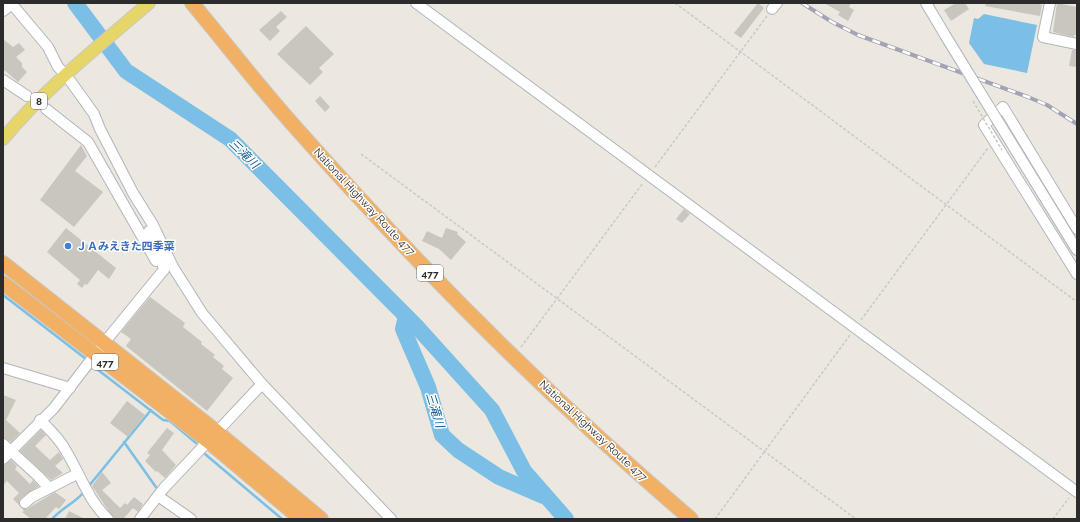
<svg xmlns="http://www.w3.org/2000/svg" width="1080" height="522" viewBox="0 0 1080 522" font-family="Raleway,'Noto Sans JP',sans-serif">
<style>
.water{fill:#7bbfe6}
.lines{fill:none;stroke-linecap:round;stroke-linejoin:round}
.stream{stroke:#7bbfe6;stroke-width:2.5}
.river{stroke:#7bbfe6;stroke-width:16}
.building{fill:#c8c6bd}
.minor-casing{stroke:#b2b4be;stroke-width:12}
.major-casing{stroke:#c8c8c8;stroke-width:14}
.highway-casing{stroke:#c8c8c8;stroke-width:16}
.path{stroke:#c8c8c8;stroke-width:1.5;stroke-dasharray:3 2;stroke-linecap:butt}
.minor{stroke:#fff;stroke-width:10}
.major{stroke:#e6d66a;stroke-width:12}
.highway{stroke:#f2b064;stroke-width:14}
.rail-casing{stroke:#a2a3b4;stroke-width:4}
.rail{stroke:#fff;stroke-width:2.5;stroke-dasharray:8;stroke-linecap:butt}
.minor-bridge-casing{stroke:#b2b4be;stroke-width:12;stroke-linecap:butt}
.path-bridge{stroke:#c8c8c8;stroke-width:1.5;stroke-dasharray:3 2;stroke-linecap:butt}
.minor-bridge{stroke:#fff;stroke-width:10}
.shop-dot{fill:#3f7fe0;stroke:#fff;stroke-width:1.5}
.labels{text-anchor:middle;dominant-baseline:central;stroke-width:3;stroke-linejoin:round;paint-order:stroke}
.shield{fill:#fff;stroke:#6b6b6b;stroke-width:1}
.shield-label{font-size:10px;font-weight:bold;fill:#2c2c2c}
.street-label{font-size:11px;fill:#2c2c2c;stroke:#fff}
.shop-label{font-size:11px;font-weight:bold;fill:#366cbe;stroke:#fff;text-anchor:start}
.water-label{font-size:12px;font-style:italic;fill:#185d93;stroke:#fff}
</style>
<rect width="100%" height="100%" fill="#ece8df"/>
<polygon class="water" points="984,14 1037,25 1027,73 984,64 969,43 974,18 978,19"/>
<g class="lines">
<g class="stream">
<polyline points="3,295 86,359"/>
<polyline points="93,366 163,420 170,421 196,443"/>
<polyline points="124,442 158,490"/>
<polyline points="205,454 282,519"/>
<polyline points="88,487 151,410"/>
<path d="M52 519C62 508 75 503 85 491"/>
</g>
<g class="river">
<polyline points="75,3 126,71 230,139 418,328 492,410 524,471 566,519"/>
<polyline points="406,316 403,329 428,387 442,435 458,450 499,477 543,496"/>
</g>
</g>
<g class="building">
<polygon points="758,3 764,8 741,38 734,33"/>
<polygon points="824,3 851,3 849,7 854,10 848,21 838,15 840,12"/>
<polygon points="956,3 965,3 969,9 951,21 944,10"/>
<polygon points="986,3 1037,3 1042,5 1040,16 985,6"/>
<polygon points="1057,3 1077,7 1077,35 1074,35 1074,37 1053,32"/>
<polygon points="281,11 287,17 276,27 280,31 270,41 259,30"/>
<polygon points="306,26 334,54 319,68 323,72 310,85 277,54"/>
<polygon points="3,39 13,47 19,43 25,50 16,57 22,63 22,67 27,72 18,82 3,69"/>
<polygon points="1072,50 1077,50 1077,67 1069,66"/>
<polygon points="320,96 330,107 325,112 315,101"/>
<polygon points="81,145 87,156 75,171 103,192 74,227 40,200"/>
<polygon points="684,209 690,214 682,223 676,219"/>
<polygon points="66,228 116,268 109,279 98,270 87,285 85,284 82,288 77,284 80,280 47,252"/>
<polygon points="446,228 458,232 457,234 466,242 451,260 439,249 422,241 427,231 442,238"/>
<polygon points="150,297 185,323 183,327 202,342 201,344 215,355 213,357 224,366 222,369 233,378 207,411 126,346 131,339 121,332"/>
<polygon points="3,395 16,400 6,420 20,433 11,442 3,438"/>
<polygon points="127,401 145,415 128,437 110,423"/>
<polygon points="167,428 174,433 162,450 176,465 165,478 157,471 156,472 145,461 150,455 147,453"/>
<polygon points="41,430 46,435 35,446 50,460 59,452 63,459 55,466 63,473 51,480 20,451"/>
<polygon points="11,460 17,466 15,469 30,484 33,480 39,486 21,498 19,501 20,506 13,499 19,493 7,481 3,485 3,466"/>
<polygon points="102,472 111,483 102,490 120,508 125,503 127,505 134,497 143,504 138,512 133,508 123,519 114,519 92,486"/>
<polygon points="55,492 66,500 59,509 56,507 45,519 31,519 22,512 24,511 22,508 27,509"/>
<polygon points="69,511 85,519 65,519"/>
</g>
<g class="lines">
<g class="minor-casing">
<g id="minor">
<polyline points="11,3 48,47 58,67 66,75 94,114 100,129 133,193 153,225 173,267 202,313 262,384 391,519"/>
<polyline points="416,3 1077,492"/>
<polyline points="926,3 945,35"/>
<polyline points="1050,3 1043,37 1077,44"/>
<polyline points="772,9 777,3"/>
<polyline points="3,11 12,4"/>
<polyline points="3,80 27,96"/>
<polyline points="46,109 88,142 156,261"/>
<polyline points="1077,229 1003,107 984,125 1077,274"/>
<polyline points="1069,237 1077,250"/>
<polyline points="3,368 70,388"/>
<path d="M40 420C49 429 60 439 66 451 80 474 88 500 108 519"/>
<polyline points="3,444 38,476 49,488"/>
<polyline points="3,459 54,408 104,343 162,272 164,270 161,257 149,231"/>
<polyline points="158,496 191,519"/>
<polyline points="25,503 32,497 77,474"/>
<polyline points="140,519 164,488 262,384"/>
</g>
</g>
<g class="major-casing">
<path id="major" d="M3 139C45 88 99 46 149 3"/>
</g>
<g class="highway-casing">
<g id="highway">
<path d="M192 3C227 45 260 88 296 128 419 267 550 399 691 519"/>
<polyline points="3,263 217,432 321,519"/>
<polyline points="3,283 208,441 301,519"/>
</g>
</g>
<g class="path">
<polyline points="675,3 1077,302"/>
<polyline points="361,154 856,519"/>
<polyline points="655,167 767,16"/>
<polyline points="861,320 988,148"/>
<polyline points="521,347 643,183"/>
<polyline points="715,519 850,335"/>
<polyline points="1053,519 1069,498"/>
</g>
<use href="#minor" class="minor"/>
<use href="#major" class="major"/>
<use href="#highway" class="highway"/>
<g class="rail-casing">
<polyline id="rail" points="802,3 832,22 858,35 1028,97 1047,105 1077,124"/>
</g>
<use href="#rail" class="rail"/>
<g class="minor-bridge-casing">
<polyline id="minor-bridge" points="945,35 1069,237"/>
</g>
<polyline class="path-bridge" points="973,101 1002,150"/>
<use href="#minor-bridge" class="minor-bridge"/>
</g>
<circle class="shop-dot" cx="68" cy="246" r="4"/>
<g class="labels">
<g class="shield">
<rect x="31" y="93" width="16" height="16" rx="3"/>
<rect x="417" y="265" width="26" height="16" rx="3"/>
<rect x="92" y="354" width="26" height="16" rx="3"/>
</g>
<g class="shield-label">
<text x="39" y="101">8</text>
<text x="430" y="273">477</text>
<text x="105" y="362">477</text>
</g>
<g class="street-label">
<text transform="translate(364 202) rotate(47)">National Highway Route 477</text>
<text transform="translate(593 431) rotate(43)">National Highway Route 477</text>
</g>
<g class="shop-label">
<text x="76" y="246">ＪＡみえきた四季菜</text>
</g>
<g class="water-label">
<text transform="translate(244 154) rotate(44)">三滝川</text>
<text transform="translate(435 410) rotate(73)">三滝川</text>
</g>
</g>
<rect width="1080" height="522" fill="none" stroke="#2c2c2c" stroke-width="8"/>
</svg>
